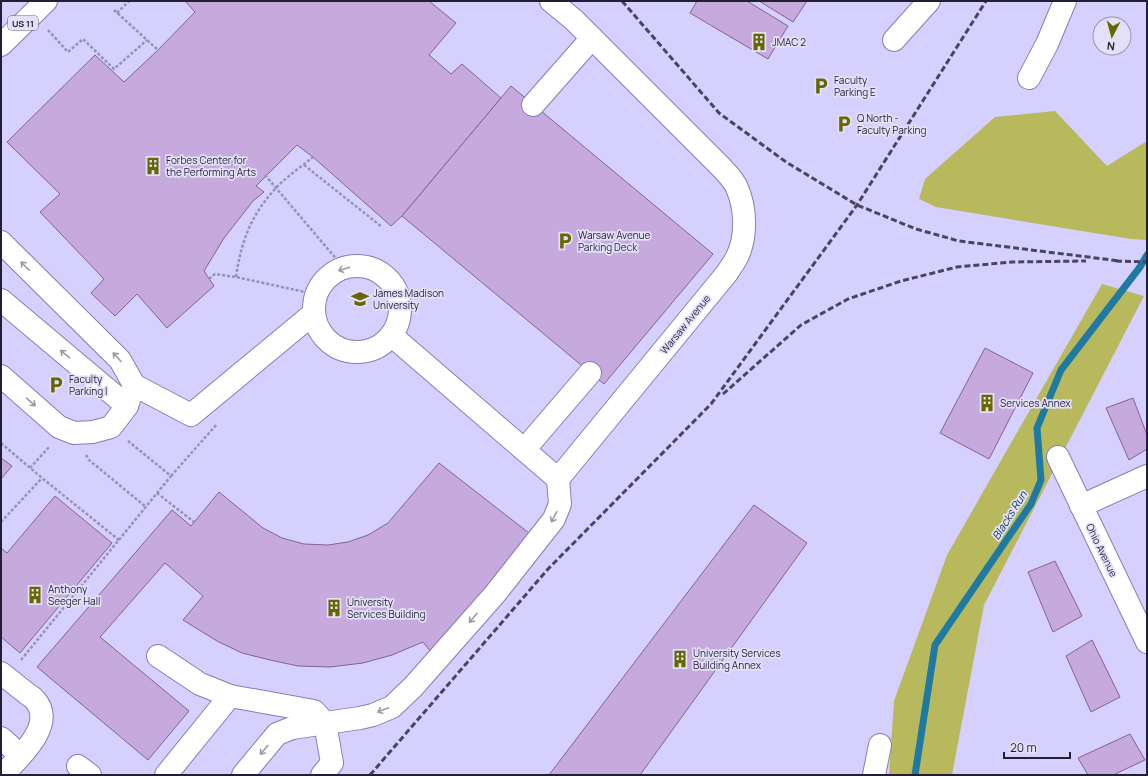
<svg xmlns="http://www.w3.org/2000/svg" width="1148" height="776" viewBox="0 0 1148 776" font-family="Manrope,sans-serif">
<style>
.green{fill:#b7b95c}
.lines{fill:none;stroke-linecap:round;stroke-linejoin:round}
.stream{stroke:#1f7aa3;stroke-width:7}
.building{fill:#c7aadd;stroke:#7f6493}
.minor-casing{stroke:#847eb2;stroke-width:24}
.major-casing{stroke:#847eb2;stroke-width:24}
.path{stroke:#9692b7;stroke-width:2.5;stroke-dasharray:3 2;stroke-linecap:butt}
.minor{stroke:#fff;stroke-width:22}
.major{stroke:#fff;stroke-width:22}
.rail{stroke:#494560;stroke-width:3;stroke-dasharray:6 3;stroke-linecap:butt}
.oneway{stroke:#9c9aa4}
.labels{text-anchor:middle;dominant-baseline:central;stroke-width:3.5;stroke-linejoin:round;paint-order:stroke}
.shield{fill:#e3e0f8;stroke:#5c596f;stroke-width:1}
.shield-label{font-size:9px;font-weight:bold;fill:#221f34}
.poi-label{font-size:10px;fill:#221f34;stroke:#e3e0f8;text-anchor:start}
.street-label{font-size:10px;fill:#221f34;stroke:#e3e0f8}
.water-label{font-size:11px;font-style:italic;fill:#063b4f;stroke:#e3e0f8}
</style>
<rect width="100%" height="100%" fill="#d5d0fe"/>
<g class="green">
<polygon points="1055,111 1107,166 1147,141 1147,240 1131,239 936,207 919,199 925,179 995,117"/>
<polygon points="1102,284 1144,296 984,605 952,775 889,775 894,701 947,555"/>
</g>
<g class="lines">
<polyline class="stream" points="915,775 935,645 1031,504 1041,480 1037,428 1061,370 1140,267 1147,255"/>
</g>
<g class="building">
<polygon points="185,1 429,1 456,23 429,55 451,74 462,64 501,98 402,216 391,226 313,157 297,145 256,186 264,192 253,201 224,238 204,271 214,286 167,328 137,294 115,316 91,293 104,279 40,212 60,194 7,142 95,55 124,82 158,50 195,12"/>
<polygon points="697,1 747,1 788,26 768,59 690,13"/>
<polygon points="759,1 807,1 793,22"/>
<polygon points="511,86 713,254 604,384 402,216"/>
<polygon points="985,348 1033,373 989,459 940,433"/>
<polygon points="1133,398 1147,435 1147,449 1129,460 1106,408"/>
<polygon points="1,458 12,466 1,479"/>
<polygon points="439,463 534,537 434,656 423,642 392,655 363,663 330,667 298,666 270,660 242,653 217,641 183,620 203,596 165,563 100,637 189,711 148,760 37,667 172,510 191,526 219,492 263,528 282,538 304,544 328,545 348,542 368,535 388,523"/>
<polygon points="55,496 112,543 20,653 1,637 1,548 7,553"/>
<polygon points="754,505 807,543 640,775 549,775"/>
<polygon points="1055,561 1082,616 1053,632 1028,572"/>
<polygon points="1092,640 1120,697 1091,712 1066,656"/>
<polygon points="1130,734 1145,760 1113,775 1088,775 1078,758"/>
</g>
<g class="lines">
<g class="minor-casing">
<g id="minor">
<polyline points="894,40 929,1"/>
<polyline points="1029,78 1047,44 1065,1"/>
<polyline points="533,105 592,38"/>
<polyline points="1,242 120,360 134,385 127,406 111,427 93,432 74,433 59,427 1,376"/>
<circle cx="357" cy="309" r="43"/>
<polyline points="1,300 127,406"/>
<path d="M391 335 558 479 727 273C730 268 734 263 737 257 747 237 746 208 737 188 734 180 727 174 722 168L574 20 551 1"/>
<polyline points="134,385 191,415 314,313"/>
<polyline points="524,450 590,373"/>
<polyline points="1058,457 1147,642"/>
<polyline points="1081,506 1147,476"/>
<polyline points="158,656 200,684 230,696 314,711 325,723 332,763 322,775"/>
<path d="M1 673C9 679 17 686 25 692 28 695 33 697 35 700 57 725 18 758 3 775"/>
<polyline points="1,738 20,755"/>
<polyline points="78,766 90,775"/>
<polyline points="166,775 230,696"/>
<polyline points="243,775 277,734 292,728 360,718 373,715 392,707 413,687 495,594 554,519 560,504 558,479"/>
<polyline points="874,775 880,745"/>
</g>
</g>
<g class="major-casing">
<polyline id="major" points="1,45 46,1"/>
</g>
<g class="path">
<polyline points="114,10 158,50"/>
<polyline points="117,13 129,1"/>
<polyline points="48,30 68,52 83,39 114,69 147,40"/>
<polyline points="304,165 382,227"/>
<polyline points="265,175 344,268"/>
<path d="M236 277C241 242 251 215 275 189 286 177 301 167 313 157"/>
<polyline points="209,279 215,274 236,277 305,292"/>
<polyline points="1,443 42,478 119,540"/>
<polyline points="86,455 89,460 146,507"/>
<polyline points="30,468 50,446"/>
<polyline points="171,476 217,424"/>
<polyline points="157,493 194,522"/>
<polyline points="1,522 42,478"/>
<polyline points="21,660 171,476 128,441"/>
</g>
<use href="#minor" class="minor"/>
<use href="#major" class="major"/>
<g class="rail">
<polyline points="622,1 719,113 786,162 857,205 916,229 959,241 1120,261"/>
<polyline points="1116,261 1147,262"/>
<polyline points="723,394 801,325 848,299 901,281 957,267 1012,262 1086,261"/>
<polyline points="370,775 548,569 711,404 857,205 986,1"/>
</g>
</g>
<defs><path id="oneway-shaft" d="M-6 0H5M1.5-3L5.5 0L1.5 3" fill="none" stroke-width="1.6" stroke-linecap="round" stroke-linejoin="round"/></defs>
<g class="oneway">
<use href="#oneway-shaft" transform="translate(25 266) rotate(-135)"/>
<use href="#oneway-shaft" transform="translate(344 269) rotate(163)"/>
<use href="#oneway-shaft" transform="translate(65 354) rotate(-140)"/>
<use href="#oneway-shaft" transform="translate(117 357) rotate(-132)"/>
<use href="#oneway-shaft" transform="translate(31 402) rotate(41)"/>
<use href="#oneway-shaft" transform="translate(554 517) rotate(118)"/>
<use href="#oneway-shaft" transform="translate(473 618) rotate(131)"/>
<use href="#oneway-shaft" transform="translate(383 710) rotate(159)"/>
<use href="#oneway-shaft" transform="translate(264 750) rotate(130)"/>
</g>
<defs>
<g id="building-bare" transform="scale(1.38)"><path d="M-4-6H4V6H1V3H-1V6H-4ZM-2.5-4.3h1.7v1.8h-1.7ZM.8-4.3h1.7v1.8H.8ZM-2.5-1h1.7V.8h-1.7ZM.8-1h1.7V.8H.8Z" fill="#676702" stroke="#e3e0f8" stroke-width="2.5" paint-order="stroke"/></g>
<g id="parking-bare" transform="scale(1.38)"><path d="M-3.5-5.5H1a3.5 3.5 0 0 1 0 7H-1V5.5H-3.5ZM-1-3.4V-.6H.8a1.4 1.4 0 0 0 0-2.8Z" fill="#676702" stroke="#e3e0f8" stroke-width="2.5" paint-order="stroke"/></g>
<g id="university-bare" transform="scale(1.38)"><path d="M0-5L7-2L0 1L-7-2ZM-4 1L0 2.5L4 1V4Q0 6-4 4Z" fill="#676702" stroke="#e3e0f8" stroke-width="2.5" paint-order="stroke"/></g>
</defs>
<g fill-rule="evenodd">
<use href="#building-bare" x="759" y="42"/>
<use href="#parking-bare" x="821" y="86"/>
<use href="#parking-bare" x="844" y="124"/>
<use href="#building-bare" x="153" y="166"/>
<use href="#parking-bare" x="565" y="241"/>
<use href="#university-bare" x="360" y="299"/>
<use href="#parking-bare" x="56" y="385"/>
<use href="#building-bare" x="987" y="403"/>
<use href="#building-bare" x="35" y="595"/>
<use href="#building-bare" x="334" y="608"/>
<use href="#building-bare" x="680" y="659"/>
</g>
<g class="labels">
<rect class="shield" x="8" y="16" width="30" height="14" rx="3"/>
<g class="shield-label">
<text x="23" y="23">US 11</text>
</g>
<g class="poi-label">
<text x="772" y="42">JMAC 2</text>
<text x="834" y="80">Faculty<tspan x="834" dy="12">Parking E</tspan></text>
<text x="857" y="118">Q North -<tspan x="857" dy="12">Faculty Parking</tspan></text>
<text x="166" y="160">Forbes Center for<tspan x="166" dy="12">the Performing Arts</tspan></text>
<text x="578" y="235">Warsaw Avenue<tspan x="578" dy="12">Parking Deck</tspan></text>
<text x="373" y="293">James Madison<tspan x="373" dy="12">University</tspan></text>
<text x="69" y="379">Faculty<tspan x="69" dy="12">Parking I</tspan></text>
<text x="1000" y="403">Services Annex</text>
<text x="48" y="589">Anthony<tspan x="48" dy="12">Seeger Hall</tspan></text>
<text x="347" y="602">University<tspan x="347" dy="12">Services Building</tspan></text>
<text x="693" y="653">University Services<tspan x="693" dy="12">Building Annex</tspan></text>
</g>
<g class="street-label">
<text transform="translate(685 324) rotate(-51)">Warsaw Avenue</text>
<text transform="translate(1102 550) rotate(64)">Ohio Avenue</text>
</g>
<g class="water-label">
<text transform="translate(1009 515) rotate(-58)">Blacks Run</text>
</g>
</g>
<rect width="1148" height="776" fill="none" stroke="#221f34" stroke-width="4"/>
<g transform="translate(1112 36) rotate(186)"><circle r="19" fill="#e3e0f8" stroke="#9693aa"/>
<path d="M0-3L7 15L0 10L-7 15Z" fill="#676702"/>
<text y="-6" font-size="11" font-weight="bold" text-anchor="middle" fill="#221f34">N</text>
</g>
<path d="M1004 752v6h66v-6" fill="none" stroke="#221f34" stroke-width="2"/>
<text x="1010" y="752" font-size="12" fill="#221f34" stroke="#e3e0f8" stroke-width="3" paint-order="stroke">20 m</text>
</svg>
